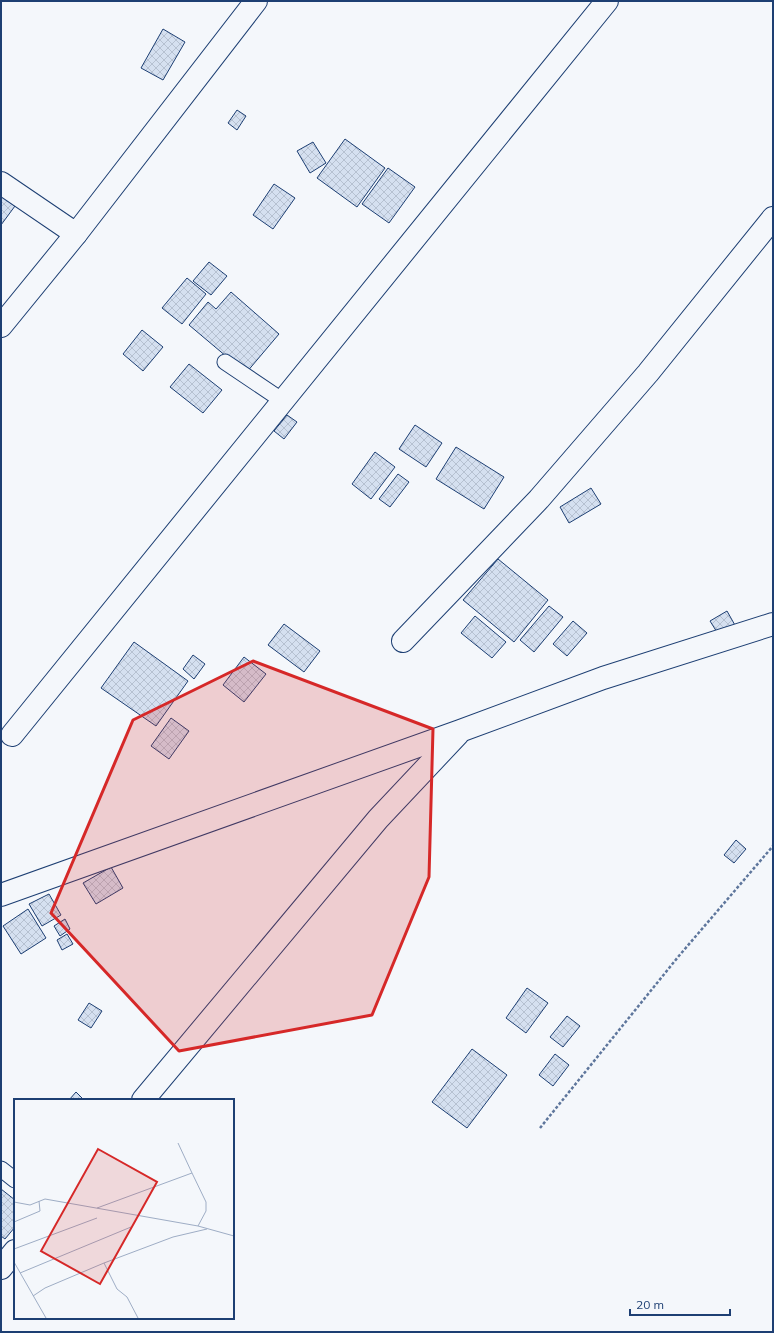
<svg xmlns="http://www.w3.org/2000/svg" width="774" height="1333" viewBox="0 0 774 1333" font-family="Mulish,sans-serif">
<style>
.building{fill:url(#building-cross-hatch);stroke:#1d3f73}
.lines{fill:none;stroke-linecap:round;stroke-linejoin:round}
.lane-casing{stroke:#1d3f73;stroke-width:17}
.street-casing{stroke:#1d3f73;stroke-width:24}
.path{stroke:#5e769c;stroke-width:2.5;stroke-dasharray:3 2;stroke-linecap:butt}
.lane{stroke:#f4f7fb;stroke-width:15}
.street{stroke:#f4f7fb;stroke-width:22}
.marked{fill:#d62828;fill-opacity:0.2;stroke:#d62828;stroke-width:3;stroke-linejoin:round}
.inset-road{fill:none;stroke:#9eadc5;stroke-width:1}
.view{fill:#d62828;fill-opacity:0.15;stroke:#d62828;stroke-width:2}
.inset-edge{fill:none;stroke:#1d3f73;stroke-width:2}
</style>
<defs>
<pattern id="building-cross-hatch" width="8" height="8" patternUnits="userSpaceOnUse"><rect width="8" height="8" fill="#d5e0f0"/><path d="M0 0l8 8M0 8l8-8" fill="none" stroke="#b6c1d1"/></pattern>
</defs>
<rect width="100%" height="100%" fill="#f4f7fb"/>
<g class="building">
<polygon points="163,29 185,42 163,80 141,68"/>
<polygon points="237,110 246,116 237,130 228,123"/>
<polygon points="345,139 385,168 357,207 317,178"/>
<polygon points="313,142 326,163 310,173 297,151"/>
<polygon points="388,168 415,187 389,223 362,204"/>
<polygon points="274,184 295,198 273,229 253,215"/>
<polygon points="1,196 15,206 1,225"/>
<polygon points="209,262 227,276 211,295 193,281"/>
<polygon points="187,278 206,294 182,324 162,308"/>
<polygon points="231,292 279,334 246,373 189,325 208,302 216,309"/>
<polygon points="142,330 163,347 143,371 123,354"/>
<polygon points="189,364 222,390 203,413 170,387"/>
<polygon points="287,415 297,422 284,439 274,431"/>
<polygon points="415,425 442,443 426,467 399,449"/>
<polygon points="456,447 504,477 484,509 436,479"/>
<polygon points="375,452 395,467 371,499 352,484"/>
<polygon points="398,474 409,482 390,507 379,499"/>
<polygon points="591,488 601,504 569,523 560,507"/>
<polygon points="498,559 548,600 514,642 463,600"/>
<polygon points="549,606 563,617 534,652 520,640"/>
<polygon points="727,611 736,627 720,637 710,621"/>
<polygon points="475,616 506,642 492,658 461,633"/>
<polygon points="573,621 587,633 567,656 553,644"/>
<polygon points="284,624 320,651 304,672 268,645"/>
<polygon points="134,642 188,681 156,726 101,688"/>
<polygon points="193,655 205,664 194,679 183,669"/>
<polygon points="244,657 266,674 244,702 223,685"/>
<polygon points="171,718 189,731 169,759 151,746"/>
<polygon points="736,840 746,849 734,863 724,855"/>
<polygon points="111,867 123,888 96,904 83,883"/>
<polygon points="49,894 61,915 42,926 29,904"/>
<polygon points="28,909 46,938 21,954 3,926"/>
<polygon points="65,919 70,929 60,936 54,926"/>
<polygon points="67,934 73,944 62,950 57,940"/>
<polygon points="527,988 548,1003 526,1033 506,1018"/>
<polygon points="89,1003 102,1011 91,1028 78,1020"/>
<polygon points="567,1016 580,1026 563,1047 550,1037"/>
<polygon points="472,1049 507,1075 467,1128 432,1102"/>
<polygon points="555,1054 569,1065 553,1086 539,1075"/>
<polygon points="76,1092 84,1100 69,1100"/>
<polygon points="1,1189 15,1200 15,1227 5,1239 1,1236"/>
</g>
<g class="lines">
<g class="lane-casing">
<g id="lane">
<polyline points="225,362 283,401"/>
<polyline points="1,1169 15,1180"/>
</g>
</g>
<g class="street-casing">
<g id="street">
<polyline points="1,183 76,234 256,1"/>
<polyline points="1,326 76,234"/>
<polyline points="403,641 539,499 648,373 773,218"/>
<polyline points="12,735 607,1"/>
<polyline points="1,895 460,731 603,678 773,624"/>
<polyline points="143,1100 378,819 458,734"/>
<polyline points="1,1268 15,1251"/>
</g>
</g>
<polyline class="path" points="540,1128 678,957 773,846"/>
<use href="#lane" class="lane"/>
<use href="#street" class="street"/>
</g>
<path class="marked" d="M253 661 433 729 429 877 372 1015 179 1051 51 913 133 720Z"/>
<g transform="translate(14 1099)">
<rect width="220" height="220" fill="#f4f7fb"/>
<path class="inset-road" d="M178 74 192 103V112L184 127M0 103 16 106 31 100 184 127 220 137M83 109 178 74 164 44M0 123 26 112 25 102M0 150 83 119M0 163 32 219M90 164 159 138 193 130M6 174 117 128M19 197 31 189 90 164 103 190 113 198 124 219"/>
<path class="view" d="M84 50 143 83 86 185 27 152Z"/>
<rect width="220" height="220" class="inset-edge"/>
</g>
<rect width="774" height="1333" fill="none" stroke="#1d3f73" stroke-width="4"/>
<path d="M630 1309v6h100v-6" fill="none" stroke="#1d3f73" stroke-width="2"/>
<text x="636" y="1309" font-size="12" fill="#1d3f73" stroke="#f4f7fb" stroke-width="3" paint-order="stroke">20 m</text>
</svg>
